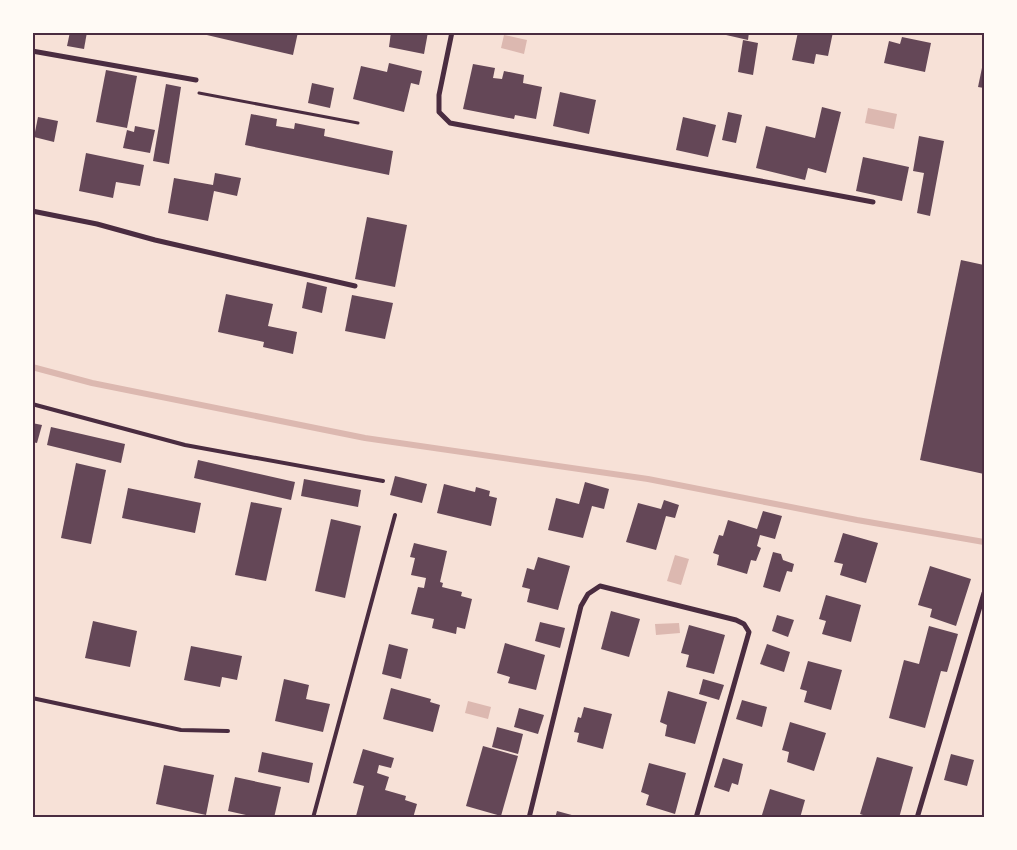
<svg xmlns="http://www.w3.org/2000/svg" width="1017" height="850" viewBox="0 0 1017 850" font-family="'PT Sans',sans-serif">
<style>
.water{fill:#dcb8b0}
.lines{fill:none;stroke-linecap:round;stroke-linejoin:round}
.stream{stroke:#dcb8b0;stroke-width:6}
.building{fill:#644757}
.path{stroke:#4a2c40;stroke-width:3}
.service{stroke:#4a2c40;stroke-width:4}
.minor{stroke:#4a2c40;stroke-width:5}
.neatline{fill:none;stroke:#4a2c40;stroke-width:2}
</style>
<rect width="100%" height="100%" fill="#f7e1d7"/>
<g class="water">
<polygon points="504,35 527,40 524,54 501,48"/>
<polygon points="868,108 897,114 894,129 865,123"/>
<polygon points="675,555 689,559 681,585 667,581"/>
<polygon points="679,623 680,633 656,635 655,624"/>
<polygon points="468,701 491,707 488,719 465,713"/>
</g>
<g class="lines">
<polyline class="stream" points="32,367 92,383 365,438 648,479 857,520 984,542"/>
</g>
<g class="building">
<polygon points="70,32 87,32 84,49 67,46"/>
<polygon points="194,32 298,32 293,55"/>
<polygon points="391,32 428,32 424,54 389,47"/>
<polygon points="713,32 749,32 748,40"/>
<polygon points="798,32 833,32 828,56 816,54 814,64 792,60"/>
<polygon points="902,37 931,43 925,72 884,63 889,41 900,44"/>
<polygon points="743,40 758,43 753,75 738,72"/>
<polygon points="389,63 422,71 419,85 411,83 404,112 353,99 361,66 387,72"/>
<polygon points="983,63 984,63 984,88 978,87"/>
<polygon points="473,64 495,68 493,78 502,79 504,71 524,75 523,83 542,87 536,119 515,115 514,119 463,109"/>
<polygon points="106,70 137,76 127,128 96,122"/>
<polygon points="312,83 334,88 330,108 308,103"/>
<polygon points="166,84 181,87 169,164 153,161"/>
<polygon points="560,92 596,100 589,134 553,126"/>
<polygon points="822,107 841,112 826,173 808,168 805,180 756,168 766,126 815,138"/>
<polygon points="728,112 742,115 736,143 722,140"/>
<polygon points="251,114 277,119 276,126 294,129 295,123 325,129 324,136 393,151 389,175 245,145"/>
<polygon points="38,117 58,121 54,142 34,137"/>
<polygon points="683,117 716,125 708,157 676,150"/>
<polygon points="135,126 155,130 150,153 123,148 127,130 134,132"/>
<polygon points="919,136 944,141 930,216 917,213 924,173 913,171"/>
<polygon points="86,153 144,165 140,186 116,182 113,198 79,191"/>
<polygon points="863,157 909,167 902,201 856,191"/>
<polygon points="215,173 241,178 237,196 214,191 208,221 168,213 174,178 213,185"/>
<polygon points="367,217 407,225 395,287 355,279"/>
<polygon points="961,260 984,265 984,474 920,460"/>
<polygon points="307,282 327,287 322,313 302,308"/>
<polygon points="226,294 273,304 268,326 297,332 293,354 263,347 264,342 218,332"/>
<polygon points="352,295 393,303 385,339 345,331"/>
<polygon points="32,423 42,425 37,443 32,442"/>
<polygon points="51,427 125,444 121,463 47,445"/>
<polygon points="198,460 295,482 291,500 194,478"/>
<polygon points="76,463 106,470 91,544 61,538"/>
<polygon points="395,476 427,484 422,503 390,495"/>
<polygon points="304,479 361,490 358,507 301,496"/>
<polygon points="585,482 609,489 604,509 592,506 583,538 548,530 556,498 579,504"/>
<polygon points="444,484 475,492 476,487 490,491 489,496 497,498 491,526 437,513"/>
<polygon points="128,488 201,503 195,533 122,518"/>
<polygon points="664,500 679,505 675,518 666,516 656,550 626,542 638,503 661,509"/>
<polygon points="251,502 282,508 266,581 235,575"/>
<polygon points="763,511 782,516 775,539 760,535 757,546 761,548 756,561 751,560 747,574 717,565 719,555 713,553 719,535 723,536 728,520 757,529"/>
<polygon points="331,519 361,526 345,598 315,591"/>
<polygon points="843,533 878,543 866,583 840,575 843,564 834,562"/>
<polygon points="414,543 447,551 440,582 443,583 442,587 462,592 461,596 472,599 465,629 457,627 456,634 432,628 434,619 411,614 418,587 424,588 426,578 411,575 415,558 410,557"/>
<polygon points="773,552 781,554 783,560 794,564 792,572 787,571 780,592 763,587"/>
<polygon points="538,557 570,566 558,610 527,602 530,589 522,587 527,568 534,570"/>
<polygon points="930,566 971,579 956,626 930,617 932,609 918,605"/>
<polygon points="826,595 861,605 851,642 822,634 826,621 819,619"/>
<polygon points="611,611 640,619 629,657 601,649"/>
<polygon points="777,615 794,620 788,637 772,631"/>
<polygon points="93,621 137,631 130,667 85,658"/>
<polygon points="540,622 565,628 560,648 535,641"/>
<polygon points="689,625 725,635 714,674 686,667 689,655 681,653"/>
<polygon points="929,626 958,634 947,672 941,671 925,728 889,718 904,660 919,664"/>
<polygon points="505,643 545,655 536,690 508,683 510,677 497,673"/>
<polygon points="389,644 408,649 401,679 382,674"/>
<polygon points="767,644 790,652 784,672 760,664"/>
<polygon points="191,646 242,656 237,680 222,677 220,687 184,680"/>
<polygon points="808,661 842,670 831,710 804,702 807,691 800,689"/>
<polygon points="284,679 309,685 306,699 330,704 323,732 275,721"/>
<polygon points="703,679 724,685 719,700 699,694"/>
<polygon points="391,688 431,699 430,702 440,705 433,732 383,719"/>
<polygon points="668,691 707,702 695,744 665,736 667,725 660,722"/>
<polygon points="742,700 767,707 762,727 736,719"/>
<polygon points="584,707 612,714 603,749 577,742 579,733 574,732 578,717 581,718"/>
<polygon points="519,708 544,715 538,734 514,727"/>
<polygon points="790,722 826,733 814,771 787,762 789,752 782,750"/>
<polygon points="497,727 523,734 518,754 492,747"/>
<polygon points="483,746 518,756 501,816 466,806"/>
<polygon points="363,749 394,758 391,768 379,765 377,773 389,777 385,790 406,796 405,800 417,804 413,818 361,818 356,816 364,786 353,783"/>
<polygon points="262,752 313,763 309,783 258,772"/>
<polygon points="951,754 974,760 967,786 944,780"/>
<polygon points="877,757 913,767 899,818 872,818 860,814"/>
<polygon points="723,758 743,764 738,785 732,783 729,792 714,787"/>
<polygon points="649,763 686,773 675,814 646,805 649,795 641,792"/>
<polygon points="164,765 214,775 206,815 156,804"/>
<polygon points="235,777 281,787 274,818 260,818 228,811"/>
<polygon points="770,789 805,800 800,818 761,818"/>
<polygon points="557,811 579,817 579,818 555,818"/>
</g>
<g class="lines">
<polyline class="path" points="199,93 358,123"/>
<g class="service">
<polyline points="32,404 185,445 383,481"/>
<polyline points="32,698 181,730 228,731"/>
<polyline points="313,818 395,515"/>
</g>
<g class="minor">
<polyline points="452,32 439,95 439,112 450,123 873,202"/>
<polyline points="32,51 196,80"/>
<polyline points="32,211 97,224 155,240 355,286"/>
<polyline points="529,818 581,606 588,594 600,586 736,620 744,624 749,632 696,818"/>
<polyline points="917,818 984,593"/>
</g>
</g>
<rect width="1017" height="850" fill="none" stroke="#fffaf5" stroke-width="68"/>
<rect x="34" y="34" width="949" height="782" class="neatline"/>
</svg>
